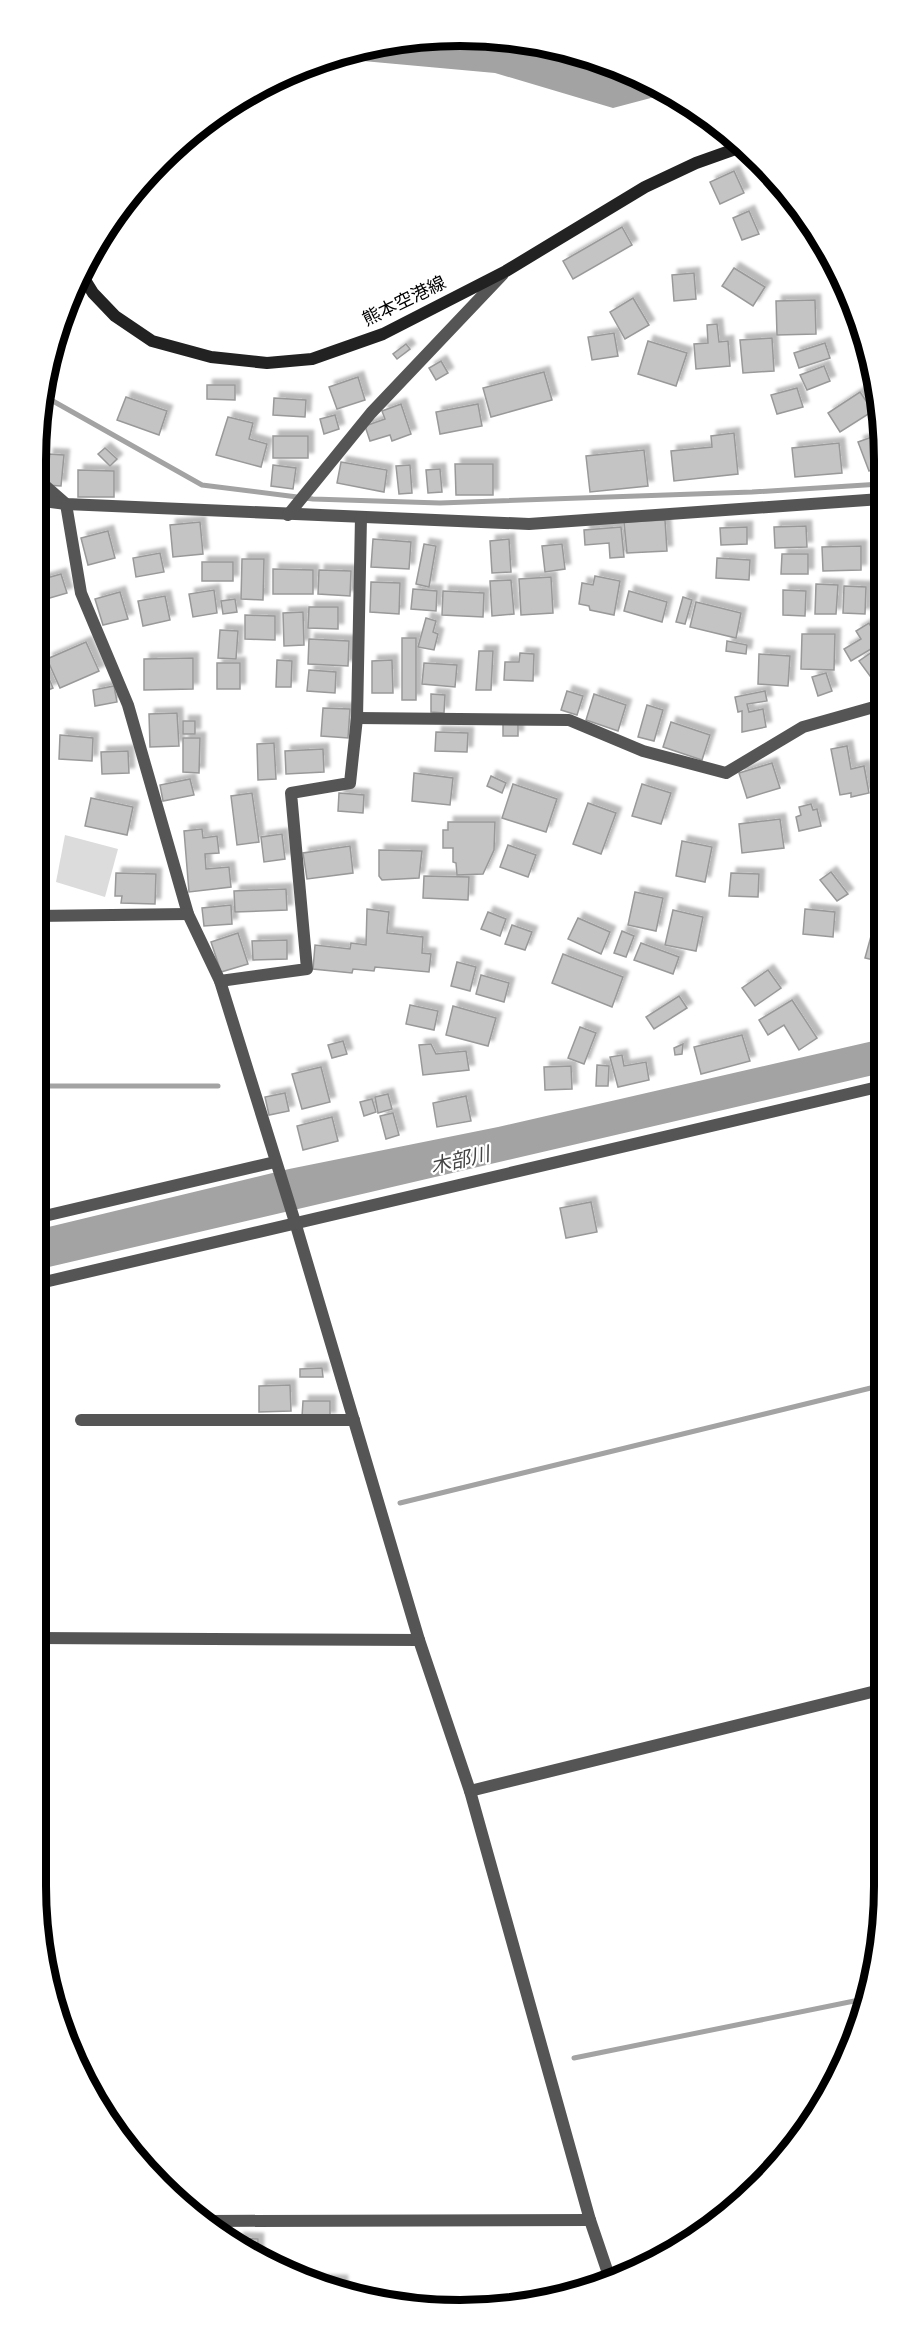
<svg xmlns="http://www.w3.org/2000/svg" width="920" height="2347" viewBox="0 0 920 2347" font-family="Montserrat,'Noto Sans JP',sans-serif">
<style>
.green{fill:#dcdcdc}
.water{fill:#a3a3a3}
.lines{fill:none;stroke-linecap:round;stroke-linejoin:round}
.stream{stroke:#a3a3a3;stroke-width:5}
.building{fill:#c4c4c4;stroke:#999;stroke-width:1.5;filter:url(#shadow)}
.street{stroke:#555;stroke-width:12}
.secondary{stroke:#222;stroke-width:12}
.labels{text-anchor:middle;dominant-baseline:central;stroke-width:4.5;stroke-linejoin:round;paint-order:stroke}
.street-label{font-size:18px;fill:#000;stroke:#fff}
.water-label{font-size:20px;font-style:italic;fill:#444;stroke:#fff}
.rim{fill:none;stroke:#000;stroke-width:8}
</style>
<defs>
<filter id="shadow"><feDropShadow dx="5.5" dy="-5.5" stdDeviation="1.5" flood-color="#0004"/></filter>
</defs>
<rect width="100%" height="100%" fill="#fff"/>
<polygon class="green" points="65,835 118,849 105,897 56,882"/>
<g class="water">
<polygon points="488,37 570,51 666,94 613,108 495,73 363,61 340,55 405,40"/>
<polygon points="882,1039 882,1073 36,1270 36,1230 289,1169 498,1127"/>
</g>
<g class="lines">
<g class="stream">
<polyline points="44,396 202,485 313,499 440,503 752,492 881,484"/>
<polyline points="36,1086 218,1086"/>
<polyline points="400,1503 883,1385"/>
<polyline points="574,2058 869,1998"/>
</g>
</g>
<g class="building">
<polygon points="734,171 744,193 720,204 710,182"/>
<polygon points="749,211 759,234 742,240 733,218"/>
<polygon points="622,227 632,245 573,279 563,261"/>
<polygon points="734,268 765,287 753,306 722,286"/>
<polygon points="694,273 696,299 674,301 672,275"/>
<polygon points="633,298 649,325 625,339 610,312"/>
<polygon points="815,300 816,334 777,335 776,301"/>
<polygon points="852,312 857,326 850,327 848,314"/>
<polygon points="717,324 719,342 728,341 730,366 696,369 694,344 708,343 707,325"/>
<polygon points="614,333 618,356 592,360 588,337"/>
<polygon points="772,338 774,371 743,373 740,340"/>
<polygon points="648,341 687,353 676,386 638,374"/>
<polygon points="825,343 830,358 799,368 794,353"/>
<polygon points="406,344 410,349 397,359 393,354"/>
<polygon points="441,361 448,373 436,380 429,368"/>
<polygon points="824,366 830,381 807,390 800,375"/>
<polygon points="544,372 552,400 491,417 483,388"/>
<polygon points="358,377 365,400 337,409 329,387"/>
<polygon points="207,385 235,385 235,400 207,399"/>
<polygon points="797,388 803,407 777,414 771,395"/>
<polygon points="860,392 873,411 840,432 828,413"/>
<polygon points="126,397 167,411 159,435 117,420"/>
<polygon points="274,398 306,400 305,417 273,415"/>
<polygon points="401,404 411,434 392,441 390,435 370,441 365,426 385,419 382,411"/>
<polygon points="478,404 482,426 440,434 436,412"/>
<polygon points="335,415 339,429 324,434 320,419"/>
<polygon points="228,417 253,423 249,439 267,444 261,467 216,455"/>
<polygon points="734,433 738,474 674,481 671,451 712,447 711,436"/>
<polygon points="880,434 880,466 869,471 858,442"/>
<rect x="273" y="436" width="35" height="22"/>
<polygon points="839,443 842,473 795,477 792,448"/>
<polygon points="105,448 117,459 110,466 98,454"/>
<polygon points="644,450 648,486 590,492 586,456"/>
<polygon points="48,454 64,455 61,486 45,485"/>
<polygon points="341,462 387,470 384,492 337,483"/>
<polygon points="455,464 493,464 493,495 456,495"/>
<polygon points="273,465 296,468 293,489 271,486"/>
<polygon points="410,465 412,493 399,494 396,466"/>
<polygon points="440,469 442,492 428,493 426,470"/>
<polygon points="78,470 114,471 114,497 78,497"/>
<polygon points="665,520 667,551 627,553 624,522"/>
<polygon points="200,522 203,554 173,557 170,525"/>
<polygon points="806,526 807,547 775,548 774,527"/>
<polygon points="621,527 624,557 610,558 609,543 585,545 584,530"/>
<polygon points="747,527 747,544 721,545 720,528"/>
<polygon points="108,531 115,558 88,565 81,538"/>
<polygon points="373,539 411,542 409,569 371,567"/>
<polygon points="509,539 511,572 492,573 490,541"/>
<polygon points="424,544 436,546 429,587 416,584"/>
<polygon points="562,544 565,569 545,572 542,546"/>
<polygon points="861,546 861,570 823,571 822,547"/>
<polygon points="160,553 164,572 136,577 133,558"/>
<polygon points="782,554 808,554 808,574 781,574"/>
<polygon points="717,558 750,560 749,580 716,578"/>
<polygon points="242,559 264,559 263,600 241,599"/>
<rect x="202" y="562" width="31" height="19"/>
<polygon points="273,569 313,570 313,594 273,594"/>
<polygon points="319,570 351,571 350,596 318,594"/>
<polygon points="61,574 67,593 36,602 36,581"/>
<polygon points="595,576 620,581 614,615 590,610 589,606 579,604 582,583 593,585"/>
<polygon points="551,577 553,613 521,615 519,579"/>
<polygon points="511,580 514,614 492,616 490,581"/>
<polygon points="371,582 400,583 399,614 370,612"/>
<polygon points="816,584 838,585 836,614 815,614"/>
<polygon points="844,586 866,587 865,614 843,613"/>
<polygon points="876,586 881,586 881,613 874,613"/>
<polygon points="413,589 437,591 436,611 411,609"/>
<polygon points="214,590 217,613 193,617 189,594"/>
<polygon points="783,590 806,591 805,616 783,615"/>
<polygon points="443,591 484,593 483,617 442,615"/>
<polygon points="629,591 667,602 662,622 624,611"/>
<polygon points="120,592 128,619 103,625 95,599"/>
<polygon points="165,596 170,620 143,626 138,601"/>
<polygon points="683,597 692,600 685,624 676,622"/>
<polygon points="235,599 237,612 223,614 221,601"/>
<polygon points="696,602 741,613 736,638 690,627"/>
<polygon points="309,607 338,607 338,629 308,628"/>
<polygon points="303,612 304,645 284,646 283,613"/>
<polygon points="245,615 275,616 275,640 245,639"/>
<polygon points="426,618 436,621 433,632 438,634 434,650 418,647"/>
<polygon points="869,623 873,631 880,627 881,643 851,661 844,649 861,639 856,631"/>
<polygon points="220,630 238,631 236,659 218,658"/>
<polygon points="802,634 835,634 834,670 801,669"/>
<rect x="402" y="638" width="14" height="62"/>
<polygon points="309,639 349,641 348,666 308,664"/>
<polygon points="727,641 747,645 746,654 726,651"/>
<polygon points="86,642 99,671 60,688 47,659"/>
<polygon points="881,646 881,691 859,661"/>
<polygon points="479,651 493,651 491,690 476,690"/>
<polygon points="520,653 534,654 533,681 504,680 505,662 519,662"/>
<polygon points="759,654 790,656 788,686 758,684"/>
<polygon points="40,657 53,688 36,695 36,659"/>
<polygon points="193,658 193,689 144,690 144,659"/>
<polygon points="277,660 292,661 291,687 276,687"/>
<polygon points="392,660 393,693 372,693 372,661"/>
<rect x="217" y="663" width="23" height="26"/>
<polygon points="424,663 457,665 455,687 422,684"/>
<polygon points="309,670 336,672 335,693 307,691"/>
<polygon points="826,673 832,691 818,696 812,677"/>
<polygon points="114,686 117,702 95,706 93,690"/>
<polygon points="567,691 583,696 577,715 561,710"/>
<polygon points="765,691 767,701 747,704 749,712 763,709 766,727 742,732 742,711 738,712 735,697"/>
<polygon points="431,694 445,695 444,713 431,712"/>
<polygon points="594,694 626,705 618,731 586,720"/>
<polygon points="647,705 663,710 654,741 638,737"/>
<polygon points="323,708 350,709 348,738 321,736"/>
<polygon points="177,713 179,746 150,747 149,714"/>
<rect x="183" y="721" width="12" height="13"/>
<polygon points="671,722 710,735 702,760 663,747"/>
<polygon points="503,723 518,724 518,736 503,736"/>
<polygon points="436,732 468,733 467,752 435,751"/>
<polygon points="60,735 93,738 92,761 59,759"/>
<polygon points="183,738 200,738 199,773 183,772"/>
<polygon points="274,743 276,779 258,780 257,744"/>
<polygon points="847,746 851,769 864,766 869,793 851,797 851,793 840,795 831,749"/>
<polygon points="323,749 324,772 286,774 285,751"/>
<polygon points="128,751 129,773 102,774 101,752"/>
<polygon points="772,763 780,788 747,798 739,773"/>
<polygon points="414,773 453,778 450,805 412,801"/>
<polygon points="491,776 506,783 502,793 487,786"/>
<polygon points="190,779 194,795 163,801 160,785"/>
<polygon points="513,784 557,799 546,832 502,818"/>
<polygon points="642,784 671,793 661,824 632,816"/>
<polygon points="252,793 259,842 237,845 231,796"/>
<polygon points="339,793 364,795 363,813 338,811"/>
<polygon points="91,798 133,807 127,835 85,826"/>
<polygon points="588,803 616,813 601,854 573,844"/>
<polygon points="811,804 813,810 817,809 821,826 799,831 796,817 801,815 799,807"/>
<polygon points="780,819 784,848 742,853 739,824"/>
<polygon points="448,822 495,822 494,850 483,874 457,875 456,863 453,862 453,848 443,848 443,830 448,830"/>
<polygon points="202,829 203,838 217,836 219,853 205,854 206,869 229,867 231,887 189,892 184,831"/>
<polygon points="282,834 285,859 264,862 261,837"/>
<polygon points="682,841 712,847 705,882 676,876"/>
<polygon points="508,845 536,855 528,877 500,867"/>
<polygon points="350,846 353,873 307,879 303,853"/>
<polygon points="379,850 422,851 419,878 382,880 379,876"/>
<polygon points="831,872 848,894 837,901 820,880"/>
<polygon points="116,873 156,874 155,904 121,903 122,896 115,896"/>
<polygon points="731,873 759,874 758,897 729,896"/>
<polygon points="424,876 469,877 468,900 423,898"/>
<polygon points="286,889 287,910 235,912 234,891"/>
<polygon points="635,892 663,898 656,931 628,925"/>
<polygon points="231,905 232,924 204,926 202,908"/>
<polygon points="367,909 389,912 387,933 423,937 422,953 431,954 429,972 375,967 374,971 353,969 352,973 313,969 315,945 350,949 351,943 366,945"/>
<polygon points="805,909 835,912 833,937 803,934"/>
<polygon points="673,910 703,917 696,951 665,945"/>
<polygon points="488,912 506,919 500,936 481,929"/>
<polygon points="578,918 610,932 601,954 568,939"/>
<polygon points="512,925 532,932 525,950 505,944"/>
<polygon points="873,929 882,931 882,962 865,958"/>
<polygon points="622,931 634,936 626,957 614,953"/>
<polygon points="238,933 248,964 221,972 211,942"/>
<polygon points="287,940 287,959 253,960 252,941"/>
<polygon points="641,943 679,957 673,974 634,960"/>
<polygon points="563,954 623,977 612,1007 552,983"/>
<polygon points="457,962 476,967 470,991 451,986"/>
<polygon points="768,970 781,988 755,1006 742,988"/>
<polygon points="481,975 509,983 504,1002 476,994"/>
<polygon points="679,996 687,1008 654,1029 646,1017"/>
<polygon points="792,1000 817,1038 799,1050 784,1025 768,1035 759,1020"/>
<polygon points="410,1005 438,1011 434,1030 406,1024"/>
<polygon points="453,1006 496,1018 488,1046 446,1035"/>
<polygon points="580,1027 596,1033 584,1064 568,1058"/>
<polygon points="742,1035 750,1061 701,1074 694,1047"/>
<polygon points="343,1041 347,1054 332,1058 328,1045"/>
<polygon points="431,1044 436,1054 466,1051 469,1070 423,1075 419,1045"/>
<polygon points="683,1044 682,1054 675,1055 674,1048"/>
<polygon points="622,1055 624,1066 646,1062 649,1080 618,1087 610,1057"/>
<polygon points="597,1065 609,1066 608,1086 596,1086"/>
<polygon points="571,1066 572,1089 545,1090 544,1067"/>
<polygon points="321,1067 330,1102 302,1109 292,1074"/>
<polygon points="285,1093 289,1111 269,1115 265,1097"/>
<polygon points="388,1094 392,1109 378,1113 375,1097"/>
<polygon points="466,1096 471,1121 437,1127 433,1103"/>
<polygon points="372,1099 376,1112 364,1116 360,1102"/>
<polygon points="393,1113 399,1135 386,1139 380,1116"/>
<polygon points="332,1117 338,1141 303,1150 297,1126"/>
<polygon points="591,1202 597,1232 566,1238 560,1208"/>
<polygon points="322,1368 323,1377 300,1377 300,1369"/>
<polygon points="290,1385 291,1411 259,1412 259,1386"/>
<polygon points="303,1401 330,1401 330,1418 302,1417"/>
<polygon points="238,2238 258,2239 258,2255 248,2254 238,2246"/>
<polygon points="305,2280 342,2281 342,2293 324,2289"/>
</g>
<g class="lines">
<g class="street">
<polyline points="36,462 42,483 66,504 81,593 128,705 188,914 220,981 295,1222 419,1640 470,1791 590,2220 611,2282"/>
<polyline points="36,500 66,504 529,524 881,499"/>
<polyline points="288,515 371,413 503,274"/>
<polyline points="357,718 569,720 643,751 726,773 803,727 881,705"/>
<polyline points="36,916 188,914"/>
<polyline points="220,981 307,969 291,793 350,783 357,718 361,517"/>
<polyline points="36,1218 275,1162"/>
<polyline points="36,1284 882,1086"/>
<polyline points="81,1420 354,1420"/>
<polyline points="36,1638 419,1640"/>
<polyline points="470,1791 884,1689"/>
<polyline points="208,2221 590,2220"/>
</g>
<polyline class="secondary" points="80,272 93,293 115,316 152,341 211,357 267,363 312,359 383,334 506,271 645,187 696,163 741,147"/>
</g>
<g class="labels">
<g class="street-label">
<text transform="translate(404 301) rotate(-26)">熊本空港線</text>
</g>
<g class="water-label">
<text transform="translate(460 1160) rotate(-13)">木部川</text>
</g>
</g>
<path d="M0 0H920V2347H0ZM460 46H460A414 414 0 0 1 874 460V1886A414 414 0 0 1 460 2300H460A414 414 0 0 1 46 1886V460A414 414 0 0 1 460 46Z" fill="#fff" fill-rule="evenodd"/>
<path class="rim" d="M460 46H460A414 414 0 0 1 874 460V1886A414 414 0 0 1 460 2300H460A414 414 0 0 1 46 1886V460A414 414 0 0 1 460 46Z"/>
</svg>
